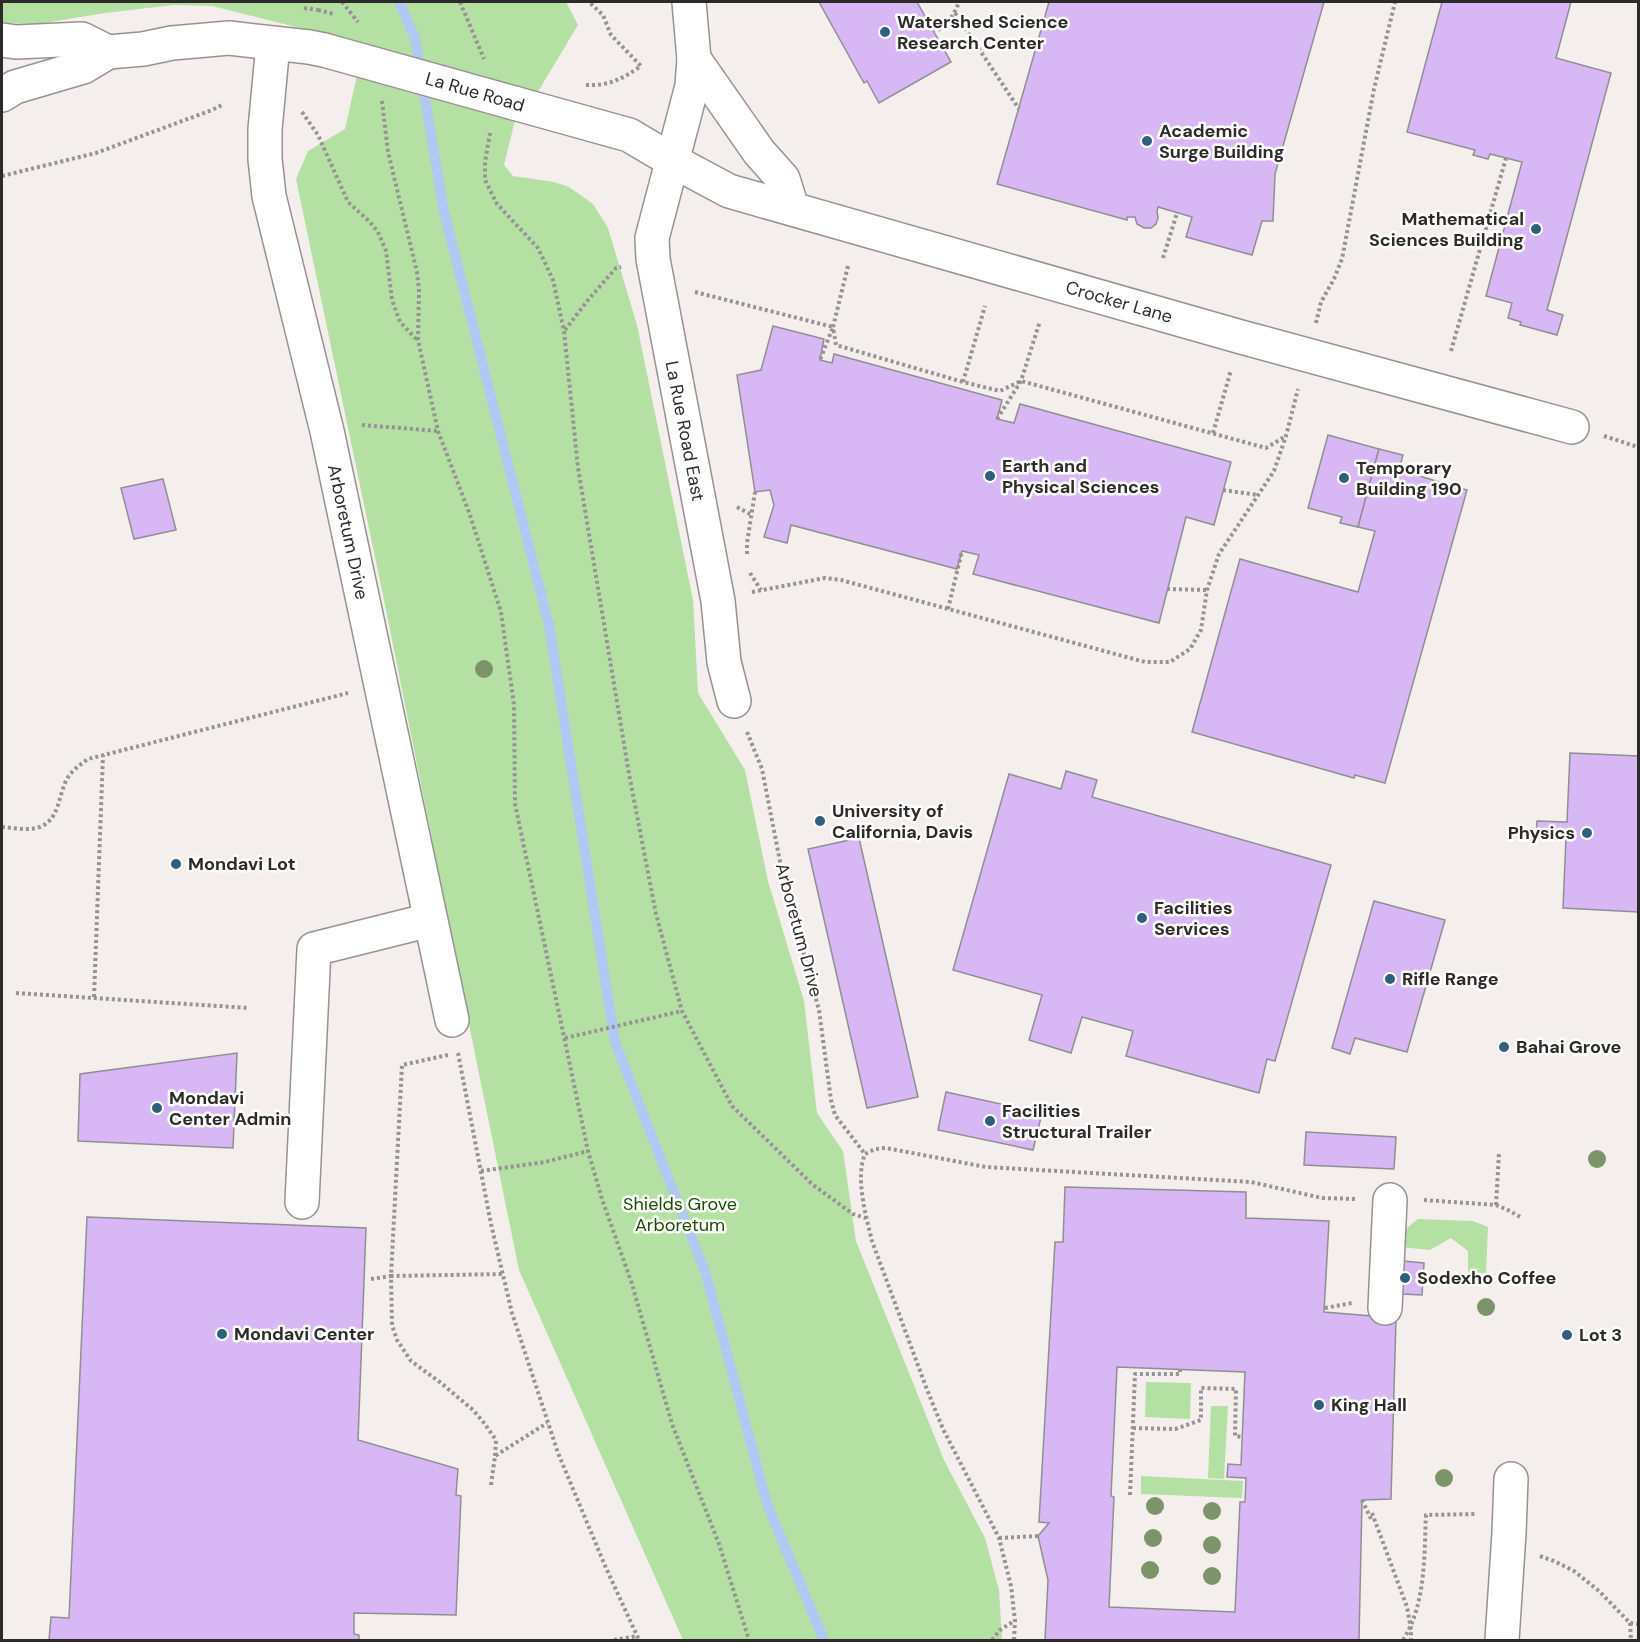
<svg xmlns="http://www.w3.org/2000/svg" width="1640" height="1642" viewBox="0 0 1640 1642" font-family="'DM Sans',sans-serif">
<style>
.green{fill:#b4e1a3}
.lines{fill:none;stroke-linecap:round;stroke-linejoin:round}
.stream{stroke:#b1c8f4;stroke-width:10}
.building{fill:#d7b8f5;stroke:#918e93;stroke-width:1.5;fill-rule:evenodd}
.minor-casing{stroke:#979290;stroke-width:36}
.path{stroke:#979392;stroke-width:4;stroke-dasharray:3 3;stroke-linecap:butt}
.minor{stroke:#fff;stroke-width:33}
.minor-bridge-casing{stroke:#979290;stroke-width:36;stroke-linecap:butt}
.path-bridge{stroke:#979392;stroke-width:4;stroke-dasharray:3 3;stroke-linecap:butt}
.minor-bridge{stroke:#fff;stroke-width:33}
.tree{fill:#7d946a}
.poi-dot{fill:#2f5f7e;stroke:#fff;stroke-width:2}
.labels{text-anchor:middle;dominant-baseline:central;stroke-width:5;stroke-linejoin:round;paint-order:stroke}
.poi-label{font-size:18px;font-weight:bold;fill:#2d2b2a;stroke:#fff;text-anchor:start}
.street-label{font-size:18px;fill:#2d2b2a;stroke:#fff}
.park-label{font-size:18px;fill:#1b4b00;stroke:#fff}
</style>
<rect width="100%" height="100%" fill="#f4eeec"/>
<g class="green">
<polygon points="2,2 566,2 578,25 536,95 519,104 504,165 513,176 554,182 569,187 593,204 608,228 637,325 693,600 698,693 745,770 768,881 804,1001 817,1113 843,1151 856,1241 944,1460 985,1538 999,1590 1002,1640 683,1640 519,1270 476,1059 385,605 296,179 308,151 345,129 364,44 212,6 174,5 105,13 38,24 3,23 2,22"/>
<path d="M1418 1219 1473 1221 1488 1227 1486 1273H1468V1251L1451 1238 1430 1250 1401 1247C1403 1231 1405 1229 1418 1219Z"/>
<polygon points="1146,1382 1191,1383 1190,1419 1145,1417"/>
<polygon points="1211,1406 1228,1406 1224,1479 1208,1478"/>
<polygon points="1141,1476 1243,1481 1242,1498 1141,1494"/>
</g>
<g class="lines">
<polyline class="stream" points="399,2 415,38 444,212 549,625 615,1042 706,1274 767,1504 824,1640"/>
</g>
<g class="building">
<polygon points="819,2 917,2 951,62 879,103 867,81 864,83"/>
<polygon points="1049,2 1324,2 1275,174 1273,221 1262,221 1252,255 1186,237 1192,217 1158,207 1157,211 1158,218 1156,224 1151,228 1144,228 1137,224 1135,217 1127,217 1127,220 997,184"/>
<polygon points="1442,2 1571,2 1556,58 1611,73 1547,310 1563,315 1557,335 1520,325 1521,322 1508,318 1512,303 1486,296 1522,162 1490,154 1488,159 1473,155 1475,150 1407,132"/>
<polygon points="773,326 824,339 820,360 832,363 834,354 1002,400 997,419 1014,423 1020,404 1231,462 1214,525 1186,517 1159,623 973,574 979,555 962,551 957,569 791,525 787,543 764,537 774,505 770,490 755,492 737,375 761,370"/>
<polygon points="1328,435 1379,449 1358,527 1340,523 1342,517 1308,508"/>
<polygon points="1379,449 1403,455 1399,470 1467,490 1385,783 1355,775 1354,778 1192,732 1240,559 1358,592 1375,531 1358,527"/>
<polygon points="163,479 176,530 134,539 121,488"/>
<polygon points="1570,753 1638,756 1638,912 1563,908 1566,838 1536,837 1537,821 1567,822"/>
<polygon points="1066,771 1097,780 1092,797 1331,865 1275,1061 1267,1059 1259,1093 1126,1056 1133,1031 1082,1017 1071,1053 1029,1040 1042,995 953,970 1009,774 1061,789"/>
<polygon points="859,838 918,1097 867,1108 808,849"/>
<polygon points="1374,901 1445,920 1407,1052 1355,1038 1350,1054 1332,1048"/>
<polygon points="237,1053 233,1148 78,1141 80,1074"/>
<polygon points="946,1092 1042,1113 1033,1150 938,1130"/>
<polygon points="1306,1132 1396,1137 1394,1169 1304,1165"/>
<path d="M1065 1187 1246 1192V1218L1329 1221 1324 1312 1396 1318 1391 1499 1362 1500 1359 1640H1045L1048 1580 1038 1536 1049 1523 1039 1522 1055 1242H1063ZM1117 1367 1245 1372 1241 1465 1228 1464 1227 1477 1246 1478 1245 1502H1240L1235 1612 1109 1607 1114 1497 1111 1496Z"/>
<polygon points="87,1217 366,1228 358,1440 458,1469 456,1495 461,1496 456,1615 354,1613 354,1634 359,1635 359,1640 49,1640 51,1617 69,1618"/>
<polygon points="1403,1261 1424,1263 1422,1295 1402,1294"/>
</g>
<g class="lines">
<g class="minor-casing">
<g id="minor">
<polyline points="689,2 694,59 692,86 652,238 653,259 718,601 724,662 734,701"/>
<polyline points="2,40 16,42 82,39 108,52"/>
<polyline points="273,44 265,129 265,159 269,196 327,431 452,1020"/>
<polyline points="694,59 759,152 783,179 792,208"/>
<polyline points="2,95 15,87 83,67 108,52 143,49 172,43 229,38 309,47 324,50"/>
<polyline points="514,103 629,135 673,161 729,191 1241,337 1572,427"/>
<polyline points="302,1202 314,949 430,920"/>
<polyline points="1385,1308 1390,1200"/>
<polyline points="1502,1640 1509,1533 1511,1479"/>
</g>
</g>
<g class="path">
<polyline points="342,2 358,22"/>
<polyline points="460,2 484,59"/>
<polyline points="304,8 318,10"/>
<polyline points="955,13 1019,109"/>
<path d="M938 30C949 23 955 13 959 2"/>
<path d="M586 85C609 86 622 79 641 66L611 35 603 15 589 2"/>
<polyline points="382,101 388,152 417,272 419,290 418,340 438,431 470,515 501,612 514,705 515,804 588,1151 602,1199 632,1284 672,1424 719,1544 749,1640"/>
<polyline points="302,112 318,135 348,202 370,222 378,232 386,251 392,300 400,322 417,340"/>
<polyline points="490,133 485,162 485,180 497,204 538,248 553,280 564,331 578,468 629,774 656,914 682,1011 732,1106 813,1185 853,1214 866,1218"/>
<polyline points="2,176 96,153 212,110 222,105"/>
<polyline points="1163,258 1177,213"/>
<polyline points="848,266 833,327 836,345 963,382 1000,391 1021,381 1266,448 1286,436"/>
<polyline points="695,292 833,327 820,360"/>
<polyline points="1316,323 1321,302 1334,279 1342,259 1374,89 1395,2"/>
<polyline points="565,330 588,300 616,268 621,267"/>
<polyline points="1451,351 1506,158"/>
<polyline points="963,382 985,306"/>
<polyline points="997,419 1021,381 1040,321"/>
<polyline points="362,425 438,431"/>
<polyline points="1213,433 1231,370"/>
<polyline points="1604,436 1638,447"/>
<polyline points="1223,490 1258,495"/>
<polyline points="737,507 752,515"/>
<polyline points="747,554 747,543 755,492"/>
<polyline points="750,573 761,590"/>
<polyline points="1167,589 1207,590"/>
<polyline points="752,592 825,578 841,580 1145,662 1170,662 1190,649 1201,630 1207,590 1219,554 1274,471 1286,436 1298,389"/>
<polyline points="948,609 962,551"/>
<polyline points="747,732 762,769 784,882 819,1010 831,1100 835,1115 865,1154"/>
<path d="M2 827C14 828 27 831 40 827 60 819 58 795 67 779 72 770 80 765 88 759L348 693"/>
<polyline points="16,993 249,1008"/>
<polyline points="94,997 103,755"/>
<polyline points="565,1038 682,1011"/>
<polyline points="458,1053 491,1224 512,1313 558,1453 606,1568 639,1640"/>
<polyline points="448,1055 402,1065 391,1276 503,1274"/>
<polyline points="481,1171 545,1162 588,1151"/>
<polyline points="1424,1200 1496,1205 1508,1210 1522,1218"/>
<polyline points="1496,1205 1499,1153"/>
<polyline points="371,1279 391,1276 392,1325 397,1340 411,1361 441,1383 473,1410 484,1423 496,1440 495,1456"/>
<polyline points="1325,1308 1352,1303"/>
<polyline points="1133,1428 1175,1429 1201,1420 1201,1388 1236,1389 1235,1436 1242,1437"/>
<polyline points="491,1485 495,1456 547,1423"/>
<polyline points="1130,1495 1135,1374 1180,1374 1180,1369"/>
<polyline points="1362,1500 1372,1521"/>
<polyline points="1372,1513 1407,1607 1411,1629 1411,1640"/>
<polyline points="999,1538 1038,1536"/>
<polyline points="1540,1556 1554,1561 1574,1571 1599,1591 1630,1623 1638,1624"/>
<polyline points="1630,1623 1631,1640"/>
<polyline points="614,1640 637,1636"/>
<polyline points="992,1640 1000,1630 1014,1621"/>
<path d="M1014 1640 1015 1621 1011 1586 999 1538 943 1429 926 1387 872 1241C866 1216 855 1178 865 1154L875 1149 886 1148 986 1167 1251 1182 1322 1198 1356 1199"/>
<path d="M1403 1640C1426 1604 1424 1557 1426 1515L1476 1514"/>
</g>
<use href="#minor" class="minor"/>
<g class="minor-bridge-casing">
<polyline id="minor-bridge" points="324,50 514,103"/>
</g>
<polyline class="path-bridge" points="318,10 334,14"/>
<use href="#minor-bridge" class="minor-bridge"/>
</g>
<g class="tree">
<circle cx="484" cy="669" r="9"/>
<circle cx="1597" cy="1159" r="9"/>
<circle cx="1486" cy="1307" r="9"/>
<circle cx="1444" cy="1478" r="9"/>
<circle cx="1155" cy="1506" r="9"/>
<circle cx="1212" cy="1511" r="9"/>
<circle cx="1153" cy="1538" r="9"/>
<circle cx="1212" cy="1545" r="9"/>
<circle cx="1150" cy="1570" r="9"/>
<circle cx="1212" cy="1576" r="9"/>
</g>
<g class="poi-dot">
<circle cx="885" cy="32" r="6"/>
<circle cx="1147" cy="141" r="6"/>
<circle cx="1536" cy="229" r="6"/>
<circle cx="990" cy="476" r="6"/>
<circle cx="1344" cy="478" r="6"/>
<circle cx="820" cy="821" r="6"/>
<circle cx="1587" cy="833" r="6"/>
<circle cx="176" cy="864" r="6"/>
<circle cx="1142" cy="918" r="6"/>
<circle cx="1390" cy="979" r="6"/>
<circle cx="1504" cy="1047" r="6"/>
<circle cx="157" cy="1108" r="6"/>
<circle cx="990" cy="1121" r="6"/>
<circle cx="1405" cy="1278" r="6"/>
<circle cx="222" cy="1334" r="6"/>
<circle cx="1567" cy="1335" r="6"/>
<circle cx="1319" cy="1405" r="6"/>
</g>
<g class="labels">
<g class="poi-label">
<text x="897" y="22">Watershed Science<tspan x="897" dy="21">Research Center</tspan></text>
<text x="1159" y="131">Academic<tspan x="1159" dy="21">Surge Building</tspan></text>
<text x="1524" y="219" text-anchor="end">Mathematical<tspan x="1524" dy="21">Sciences Building</tspan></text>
<text x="1002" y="466">Earth and<tspan x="1002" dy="21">Physical Sciences</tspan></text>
<text x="1356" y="468">Temporary<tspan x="1356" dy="21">Building 190</tspan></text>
<text x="832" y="811">University of<tspan x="832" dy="21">California, Davis</tspan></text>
<text x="1575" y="833" text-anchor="end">Physics</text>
<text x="188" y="864">Mondavi Lot</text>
<text x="1154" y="908">Facilities<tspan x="1154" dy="21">Services</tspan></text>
<text x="1402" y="979">Rifle Range</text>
<text x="1516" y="1047">Bahai Grove</text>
<text x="169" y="1098">Mondavi<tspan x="169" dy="21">Center Admin</tspan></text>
<text x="1002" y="1111">Facilities<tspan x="1002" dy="21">Structural Trailer</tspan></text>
<text x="1417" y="1278">Sodexho Coffee</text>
<text x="234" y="1334">Mondavi Center</text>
<text x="1579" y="1335">Lot 3</text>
<text x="1331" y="1405">King Hall</text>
</g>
<g class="street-label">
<text transform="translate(475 92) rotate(16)">La Rue Road</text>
<text transform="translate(1119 302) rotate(16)">Crocker Lane</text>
<text transform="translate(685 431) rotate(79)">La Rue Road East</text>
<text transform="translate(348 532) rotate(78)">Arboretum Drive</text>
<text transform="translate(799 930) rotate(75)">Arboretum Drive</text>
</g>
<g class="park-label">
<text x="680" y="1204">Shields Grove<tspan x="680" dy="21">Arboretum</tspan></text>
</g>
</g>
<rect width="1640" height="1642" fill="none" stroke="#2d2b2a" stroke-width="6"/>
</svg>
